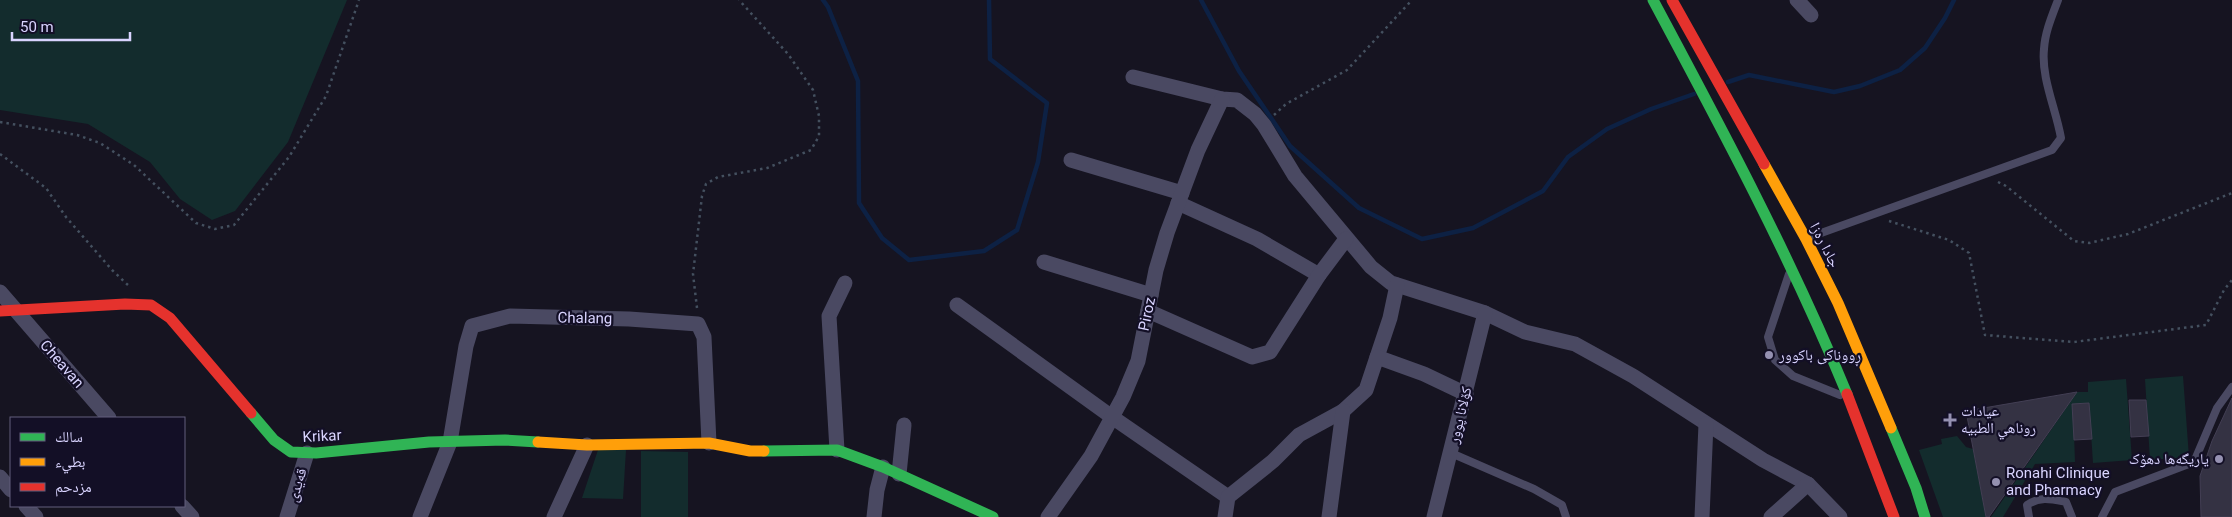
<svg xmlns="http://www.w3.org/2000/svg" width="2232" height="517" viewBox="0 0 2232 517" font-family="Roboto,'Noto Naskh Arabic',sans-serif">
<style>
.green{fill:#132c2d}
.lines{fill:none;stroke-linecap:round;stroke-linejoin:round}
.stream{stroke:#0d2144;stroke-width:4.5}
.building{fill:#343243;stroke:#433f54}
.path{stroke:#44505f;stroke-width:2.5;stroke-dasharray:2.5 4;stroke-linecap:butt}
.lane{stroke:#4a4962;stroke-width:8}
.street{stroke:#4a4962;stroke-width:15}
.fast{stroke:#30b455;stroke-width:11}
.slow{stroke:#ff9f0a;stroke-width:11}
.jam{stroke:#e5322d;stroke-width:11}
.poi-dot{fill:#9591b1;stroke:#130f26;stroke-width:2}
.labels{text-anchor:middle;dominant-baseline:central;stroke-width:4.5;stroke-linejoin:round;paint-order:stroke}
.street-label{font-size:15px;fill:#d9d4ff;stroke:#130f26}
.poi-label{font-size:15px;fill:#d9d4ff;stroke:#130f26;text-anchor:start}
</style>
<rect width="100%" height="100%" fill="#161421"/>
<g class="green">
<polygon points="0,0 347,0 288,142 235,211 212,220 180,199 150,162 88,124 0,110"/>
<polygon points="2183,376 2189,457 2150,460 2145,379"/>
<polygon points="2126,379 2132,460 2093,463 2089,403 2073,404 2075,462 2035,464 2003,517 1991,517 2077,392 2088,392 2088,382"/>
<polygon points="1957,436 1966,447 1973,449 1986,517 1943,517 1919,450 1942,444 1941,439"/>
<polygon points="598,450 626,450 623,499 582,498"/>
<polygon points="641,451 688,452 688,517 641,517"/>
</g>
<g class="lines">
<g class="stream">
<polyline points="823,0 828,7 858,81 859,203 882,238 909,260 984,251 1017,230 1038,162 1047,103 990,59 989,0"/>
<polyline points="1201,0 1239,71 1290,146 1359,208 1422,239 1473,228 1543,191 1568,157 1607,129 1651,109 1694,94"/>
<polyline points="1728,82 1749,75 1834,92 1860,86 1900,70 1925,48 1945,18 1954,0"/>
</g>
</g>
<g class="building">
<polygon points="2077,392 1989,517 1986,517 1966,411"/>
<polygon points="2232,398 2232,517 2201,517 2200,476 2212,441"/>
<polygon points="2129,400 2146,400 2149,436 2131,437"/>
<polygon points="2089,403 2092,439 2074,440 2072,404"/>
</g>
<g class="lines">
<g class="path">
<polyline points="1274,115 1286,104 1347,70 1412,0"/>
<polyline points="0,122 77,135 100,143 134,165 196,223 215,229 234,225 289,157 326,96 359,0"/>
<polyline points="0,154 46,188 66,217 112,270 129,286"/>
<polyline points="1998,182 2006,186 2074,241 2089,243 2128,234 2232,193"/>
<polyline points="1889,221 1949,240 1969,253 1985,335 2074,342 2206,325 2224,290 2232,280"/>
<polyline points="697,308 693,274 702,196 706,184 718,177 767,168 811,150 819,136 819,116 813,90 788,54 739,0"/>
</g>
<g class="lane">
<path d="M1810 237 2052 150 2061 138C2056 109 2041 78 2044 49 2045 32 2052 16 2058 0"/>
<polyline points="1789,274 1768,337 1775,360 1793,376 1840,395"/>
<polyline points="1451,453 1534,489 1562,505 1566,517"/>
<path d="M2029 517 2027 505C2040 496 2051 499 2066 502L2072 517"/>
<polyline points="2102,517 2115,492 2194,462 2217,408 2232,387"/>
</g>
<g class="street">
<polyline points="1797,0 1811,15"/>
<polyline points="1133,77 1222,99 1237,100 1255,114 1264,125 1295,176 1371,267 1391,283 1485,313 1525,332 1575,344 1633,376 1763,460 1808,484 1840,517"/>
<polyline points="1071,160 1182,193"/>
<polyline points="1178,203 1257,239 1319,275"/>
<polyline points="1044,262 1151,295"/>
<polyline points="0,292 109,418"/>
<polyline points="957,305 1112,417 1228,497"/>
<polyline points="1148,311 1252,357 1270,352 1319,275 1346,239"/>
<polyline points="1377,357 1390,318 1397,285"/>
<polyline points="837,450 829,316 845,283"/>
<polyline points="899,474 904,425"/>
<polyline points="0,477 11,490"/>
<polyline points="26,506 36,517"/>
<polyline points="182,506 192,517"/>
<polyline points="287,517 307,453"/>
<polyline points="420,517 450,442 466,346 472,326 510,316 629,319 698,324 704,337 709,443"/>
<polyline points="554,517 587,445"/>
<polyline points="874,517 877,490 883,467"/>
<polyline points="1048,517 1091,456 1123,397 1138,361 1156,270 1167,233 1198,150 1222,99"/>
<polyline points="1225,517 1228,497 1273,461 1299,435 1343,411 1366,390 1377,357 1424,374 1466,394"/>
<polyline points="1329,517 1343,411"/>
<polyline points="1434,517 1485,313"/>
<polyline points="1702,517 1706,424"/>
<polyline points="1771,517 1808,484"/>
</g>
<g class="fast">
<path d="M1653 0C1722 129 1791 258 1847 394"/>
<polyline points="251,413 274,440 291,452 316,453 429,442 505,440 538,442"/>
<polyline points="1891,428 1916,488 1925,517"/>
<polyline points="764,451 837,450 883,467 993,517"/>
</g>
<g class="slow">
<polyline points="1764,164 1806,239 1838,303 1891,428"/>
<polyline points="538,442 587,445 709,443 750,451 764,451"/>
</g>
<g class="jam">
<polyline points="1672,0 1764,164"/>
<polyline points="0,311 125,304 151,305 170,318 251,413"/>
<polyline points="1847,394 1894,517"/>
</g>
</g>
<g class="poi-dot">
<circle cx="1769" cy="355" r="5"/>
<path d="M1947.5 412.5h5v5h5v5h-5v5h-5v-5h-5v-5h5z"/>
<circle cx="2219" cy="459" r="5"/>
<circle cx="1996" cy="482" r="5"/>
</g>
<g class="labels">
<g class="street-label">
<text transform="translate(1825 245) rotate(63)">جادا ره‌زا</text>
<text transform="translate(1147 314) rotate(-78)">Piroz</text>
<text transform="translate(585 318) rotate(1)">Chalang</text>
<text transform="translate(62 364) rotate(49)">Cheavan</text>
<text transform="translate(1460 415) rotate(-76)">کۆلانا پوور</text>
<text transform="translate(322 436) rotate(-3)">Krikar</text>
<text transform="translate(297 485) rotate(-73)">قەیدی</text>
</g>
<g class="poi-label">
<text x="1779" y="355">ڕووناکی باکوور</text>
<text x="1961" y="411">عيادات<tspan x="1961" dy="17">روناهي الطبيه</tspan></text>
<text x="2209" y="459" text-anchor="end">یاریگەھا دھۆک</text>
<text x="2006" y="473">Ronahi Clinique<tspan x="2006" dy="17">and Pharmacy</tspan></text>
</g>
</g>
<rect x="10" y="417" width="175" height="90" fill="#130f26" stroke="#625e7d"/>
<rect x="20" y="433" width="25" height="8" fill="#30b455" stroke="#625e7d"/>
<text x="55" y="442" font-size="15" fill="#d9d4ff">سالك</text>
<rect x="20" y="458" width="25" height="8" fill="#ff9f0a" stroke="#625e7d"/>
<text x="55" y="467" font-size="15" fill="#d9d4ff">بطيء</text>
<rect x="20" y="483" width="25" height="8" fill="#e5322d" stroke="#625e7d"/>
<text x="55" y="492" font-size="15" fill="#d9d4ff">مزدحم</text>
<path d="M12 32v8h118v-8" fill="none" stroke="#d9d4ff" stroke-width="2.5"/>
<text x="20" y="32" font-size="15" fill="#d9d4ff" stroke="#130f26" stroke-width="4" paint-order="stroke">50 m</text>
</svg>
